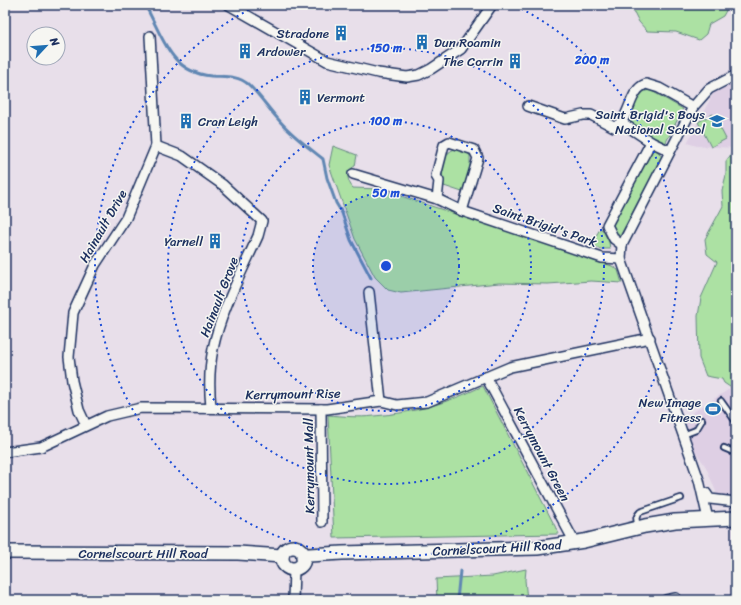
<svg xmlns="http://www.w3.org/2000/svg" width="741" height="605" viewBox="0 0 741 605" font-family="Sriracha,sans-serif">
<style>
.built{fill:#decfe4}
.green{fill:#ace1a3;stroke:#648880}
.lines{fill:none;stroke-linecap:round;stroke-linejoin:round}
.stream{stroke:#6187b3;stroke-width:3}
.lane-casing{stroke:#1b2f5e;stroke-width:8}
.street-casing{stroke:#1b2f5e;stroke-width:12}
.secondary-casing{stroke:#1b2f5e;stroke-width:16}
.lane{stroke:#f6f6f2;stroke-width:4.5}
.street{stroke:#f6f6f2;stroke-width:9}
.secondary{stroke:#f6f6f2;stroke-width:13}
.ring{fill:none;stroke:#1d4ed8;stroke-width:2;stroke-dasharray:2 4}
.labels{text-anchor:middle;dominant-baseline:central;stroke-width:3;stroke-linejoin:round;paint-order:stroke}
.poi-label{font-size:13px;fill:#1b2f5e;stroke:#f6f6f2;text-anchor:end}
.street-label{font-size:13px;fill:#1b2f5e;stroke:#f6f6f2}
.centre{fill:#1d4ed8;stroke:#f6f6f2;stroke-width:2}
.ring-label{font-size:12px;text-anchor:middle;font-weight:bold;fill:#1d4ed8;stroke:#f6f6f2;stroke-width:3;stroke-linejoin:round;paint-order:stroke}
</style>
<rect width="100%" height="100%" fill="#e8dfea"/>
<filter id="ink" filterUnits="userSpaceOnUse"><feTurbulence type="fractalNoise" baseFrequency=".025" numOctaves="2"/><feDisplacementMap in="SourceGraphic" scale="8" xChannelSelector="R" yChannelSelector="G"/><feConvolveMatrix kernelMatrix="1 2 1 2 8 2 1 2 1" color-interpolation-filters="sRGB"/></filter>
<g filter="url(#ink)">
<g class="built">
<polygon points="736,80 736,148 697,146 687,143 715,90"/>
<polygon points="731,388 736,394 736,497 719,499 706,467 693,448 684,418"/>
</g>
<g class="green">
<polygon points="623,5 729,5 723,16 709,24 706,34 699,40 676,32 647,31 639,22 633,10"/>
<path d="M650 90 683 109 665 144C654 138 622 128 630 111 632 104 637 98 641 92Z"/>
<polygon points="713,114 726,139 711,147 698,122"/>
<path d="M333 146 357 155 355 166C345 171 347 181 353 188L380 189 612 266 618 270 622 283 591 281 548 284 499 283 401 293 388 290 375 277 355 239 329 165Z"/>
<polygon points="736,148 736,391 724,383 722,379 706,376 699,358 698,316 701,298 717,262 707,254 705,239 723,206 722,191 726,175 726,161"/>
<path d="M456 149 467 152 470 156V168L462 192 441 185C443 174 441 151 456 149Z"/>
<polygon points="653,149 657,150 662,157 619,238 616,237 612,228 613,219 649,150"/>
<polygon points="600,229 602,229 609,242 610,249 600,249 591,244"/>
<path d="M483 386 559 534 334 538 328 415C343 416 359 418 374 416 415 413 447 403 483 386Z"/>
<polygon points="526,569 525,580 527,600 437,600 436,579 493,576"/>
</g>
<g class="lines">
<g class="stream">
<path d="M145 5C163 36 169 72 211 76 225 77 237 75 248 84 259 94 268 108 278 119 291 135 307 146 323 159L327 178 336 203 342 213 351 240 371 278"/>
<polyline points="457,600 460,571"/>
</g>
<g class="lane-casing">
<g id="lane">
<polyline points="721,401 736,422"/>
<polyline points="683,435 696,430 702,420"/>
<polyline points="724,448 736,453"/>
<path d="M638 526C636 519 635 517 640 512L681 498"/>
</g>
</g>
<g class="street-casing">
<g id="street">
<polyline points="229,5 327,61 378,73 407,77 419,75 431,69 461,49 492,5"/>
<path d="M528 106 565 119 583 115H591L614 127C631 120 628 90 646 84L659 88 693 107"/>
<polyline points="621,122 651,142 670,151"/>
<path d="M156 146 182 156 223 185 262 221 258 236C242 272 221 310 213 349 209 369 209 388 211 407"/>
<polyline points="353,174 437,199 462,211 602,258 621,259"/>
<polyline points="437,199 439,181 436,176 444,145 449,142 474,150 478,158 462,211"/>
<polyline points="622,245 614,239 607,225 651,142"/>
<polyline points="369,292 381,401"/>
<polyline points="486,377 575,543"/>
<polyline points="321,409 322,522"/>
<polyline points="86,425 79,410 72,381 69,357 73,313 95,265 126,218 156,146 150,36"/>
<polyline points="5,452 41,447 107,416 141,408 327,409 381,401 397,405 427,402 510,367 650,338"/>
<polyline points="706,493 710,499 736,502"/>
<polyline points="708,519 699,480 621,259 622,245 693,107 709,89 736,75"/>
<polyline points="293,600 294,569"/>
<polyline points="666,600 676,598"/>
</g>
</g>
<g class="secondary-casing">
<g id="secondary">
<circle cx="293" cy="558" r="11"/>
<polyline points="5,552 238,553 282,556"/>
<polyline points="303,557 309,555 342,553 537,548 584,541 645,526 675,521 736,518"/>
</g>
</g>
<use href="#lane" class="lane"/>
<use href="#street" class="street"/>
<use href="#secondary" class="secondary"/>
</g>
</g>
<circle cx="386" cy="266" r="73" fill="#1d4ed8" fill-opacity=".12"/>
<g class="ring">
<circle cx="386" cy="266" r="73"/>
<circle cx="386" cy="266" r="145"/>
<circle cx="386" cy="266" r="218"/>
<path d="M516 6A291 291 0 1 1 256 6"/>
</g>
<defs>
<g id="building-bare" transform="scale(1.2)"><path d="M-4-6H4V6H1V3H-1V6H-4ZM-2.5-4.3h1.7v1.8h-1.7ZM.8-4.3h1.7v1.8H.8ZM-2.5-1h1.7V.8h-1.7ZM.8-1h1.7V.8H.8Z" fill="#1f6fb2" stroke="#f6f6f2" stroke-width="2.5" paint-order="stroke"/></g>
<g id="school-bare" transform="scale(1.2)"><path d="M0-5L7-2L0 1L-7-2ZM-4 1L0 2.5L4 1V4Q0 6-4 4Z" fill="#1f6fb2" stroke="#f6f6f2" stroke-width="2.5" paint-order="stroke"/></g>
<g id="stadium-bare" transform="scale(1.2)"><path d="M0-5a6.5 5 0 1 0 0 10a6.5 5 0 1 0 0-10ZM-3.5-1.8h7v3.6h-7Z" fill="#1f6fb2" stroke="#f6f6f2" stroke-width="2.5" paint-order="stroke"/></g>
</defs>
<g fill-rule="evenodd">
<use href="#building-bare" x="341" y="33"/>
<use href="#building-bare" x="422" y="42"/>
<use href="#building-bare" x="245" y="51"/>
<use href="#building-bare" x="515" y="61"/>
<use href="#building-bare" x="305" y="97"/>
<use href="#building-bare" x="186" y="121"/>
<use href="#school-bare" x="717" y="121"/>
<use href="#building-bare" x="215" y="241"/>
<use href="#stadium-bare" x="713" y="409"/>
</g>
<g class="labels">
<g class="poi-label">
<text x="329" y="33">Stradone</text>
<text x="434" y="42" text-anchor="start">Dun Roamin</text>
<text x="257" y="51" text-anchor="start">Ardower</text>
<text x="503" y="61">The Corrin</text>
<text x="317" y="97" text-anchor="start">Vermont</text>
<text x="705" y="114">Saint Brigid's Boys<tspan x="705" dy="15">National School</tspan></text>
<text x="198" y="121" text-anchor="start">Cran Leigh</text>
<text x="203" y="241">Yarnell</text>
<text x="701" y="402">New Image<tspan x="701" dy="15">Fitness</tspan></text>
</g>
<g class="street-label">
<text transform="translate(545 225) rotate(19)">Saint Brigid's Park</text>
<text transform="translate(103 226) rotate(-60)">Hainault Drive</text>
<text transform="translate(219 297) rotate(-69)">Hainault Grove</text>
<text transform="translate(293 394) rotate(-1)">Kerrymount Rise</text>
<text transform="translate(542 454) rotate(62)">Kerrymount Green</text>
<text transform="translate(309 466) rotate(-91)">Kerrymount Mall</text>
<text transform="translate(497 548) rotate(-3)">Cornelscourt Hill Road</text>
<text x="143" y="553">Cornelscourt Hill Road</text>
</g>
</g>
<circle cx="386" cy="266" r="6" class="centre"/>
<g class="ring-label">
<text x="386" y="52">150 m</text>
<text x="592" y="64">200 m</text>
<text x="386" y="125">100 m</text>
<text x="386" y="197">50 m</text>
</g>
<rect width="741" height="605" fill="none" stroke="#f6f6f2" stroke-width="20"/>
<rect x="10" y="10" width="721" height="585" fill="none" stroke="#1b2f5e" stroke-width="1.5" filter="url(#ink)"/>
<g transform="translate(46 46) rotate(64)"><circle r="19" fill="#f6f6f2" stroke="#9ea6b7"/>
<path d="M0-3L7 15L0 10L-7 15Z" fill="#1f6fb2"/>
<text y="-6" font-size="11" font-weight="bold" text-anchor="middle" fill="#1b2f5e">N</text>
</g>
</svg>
